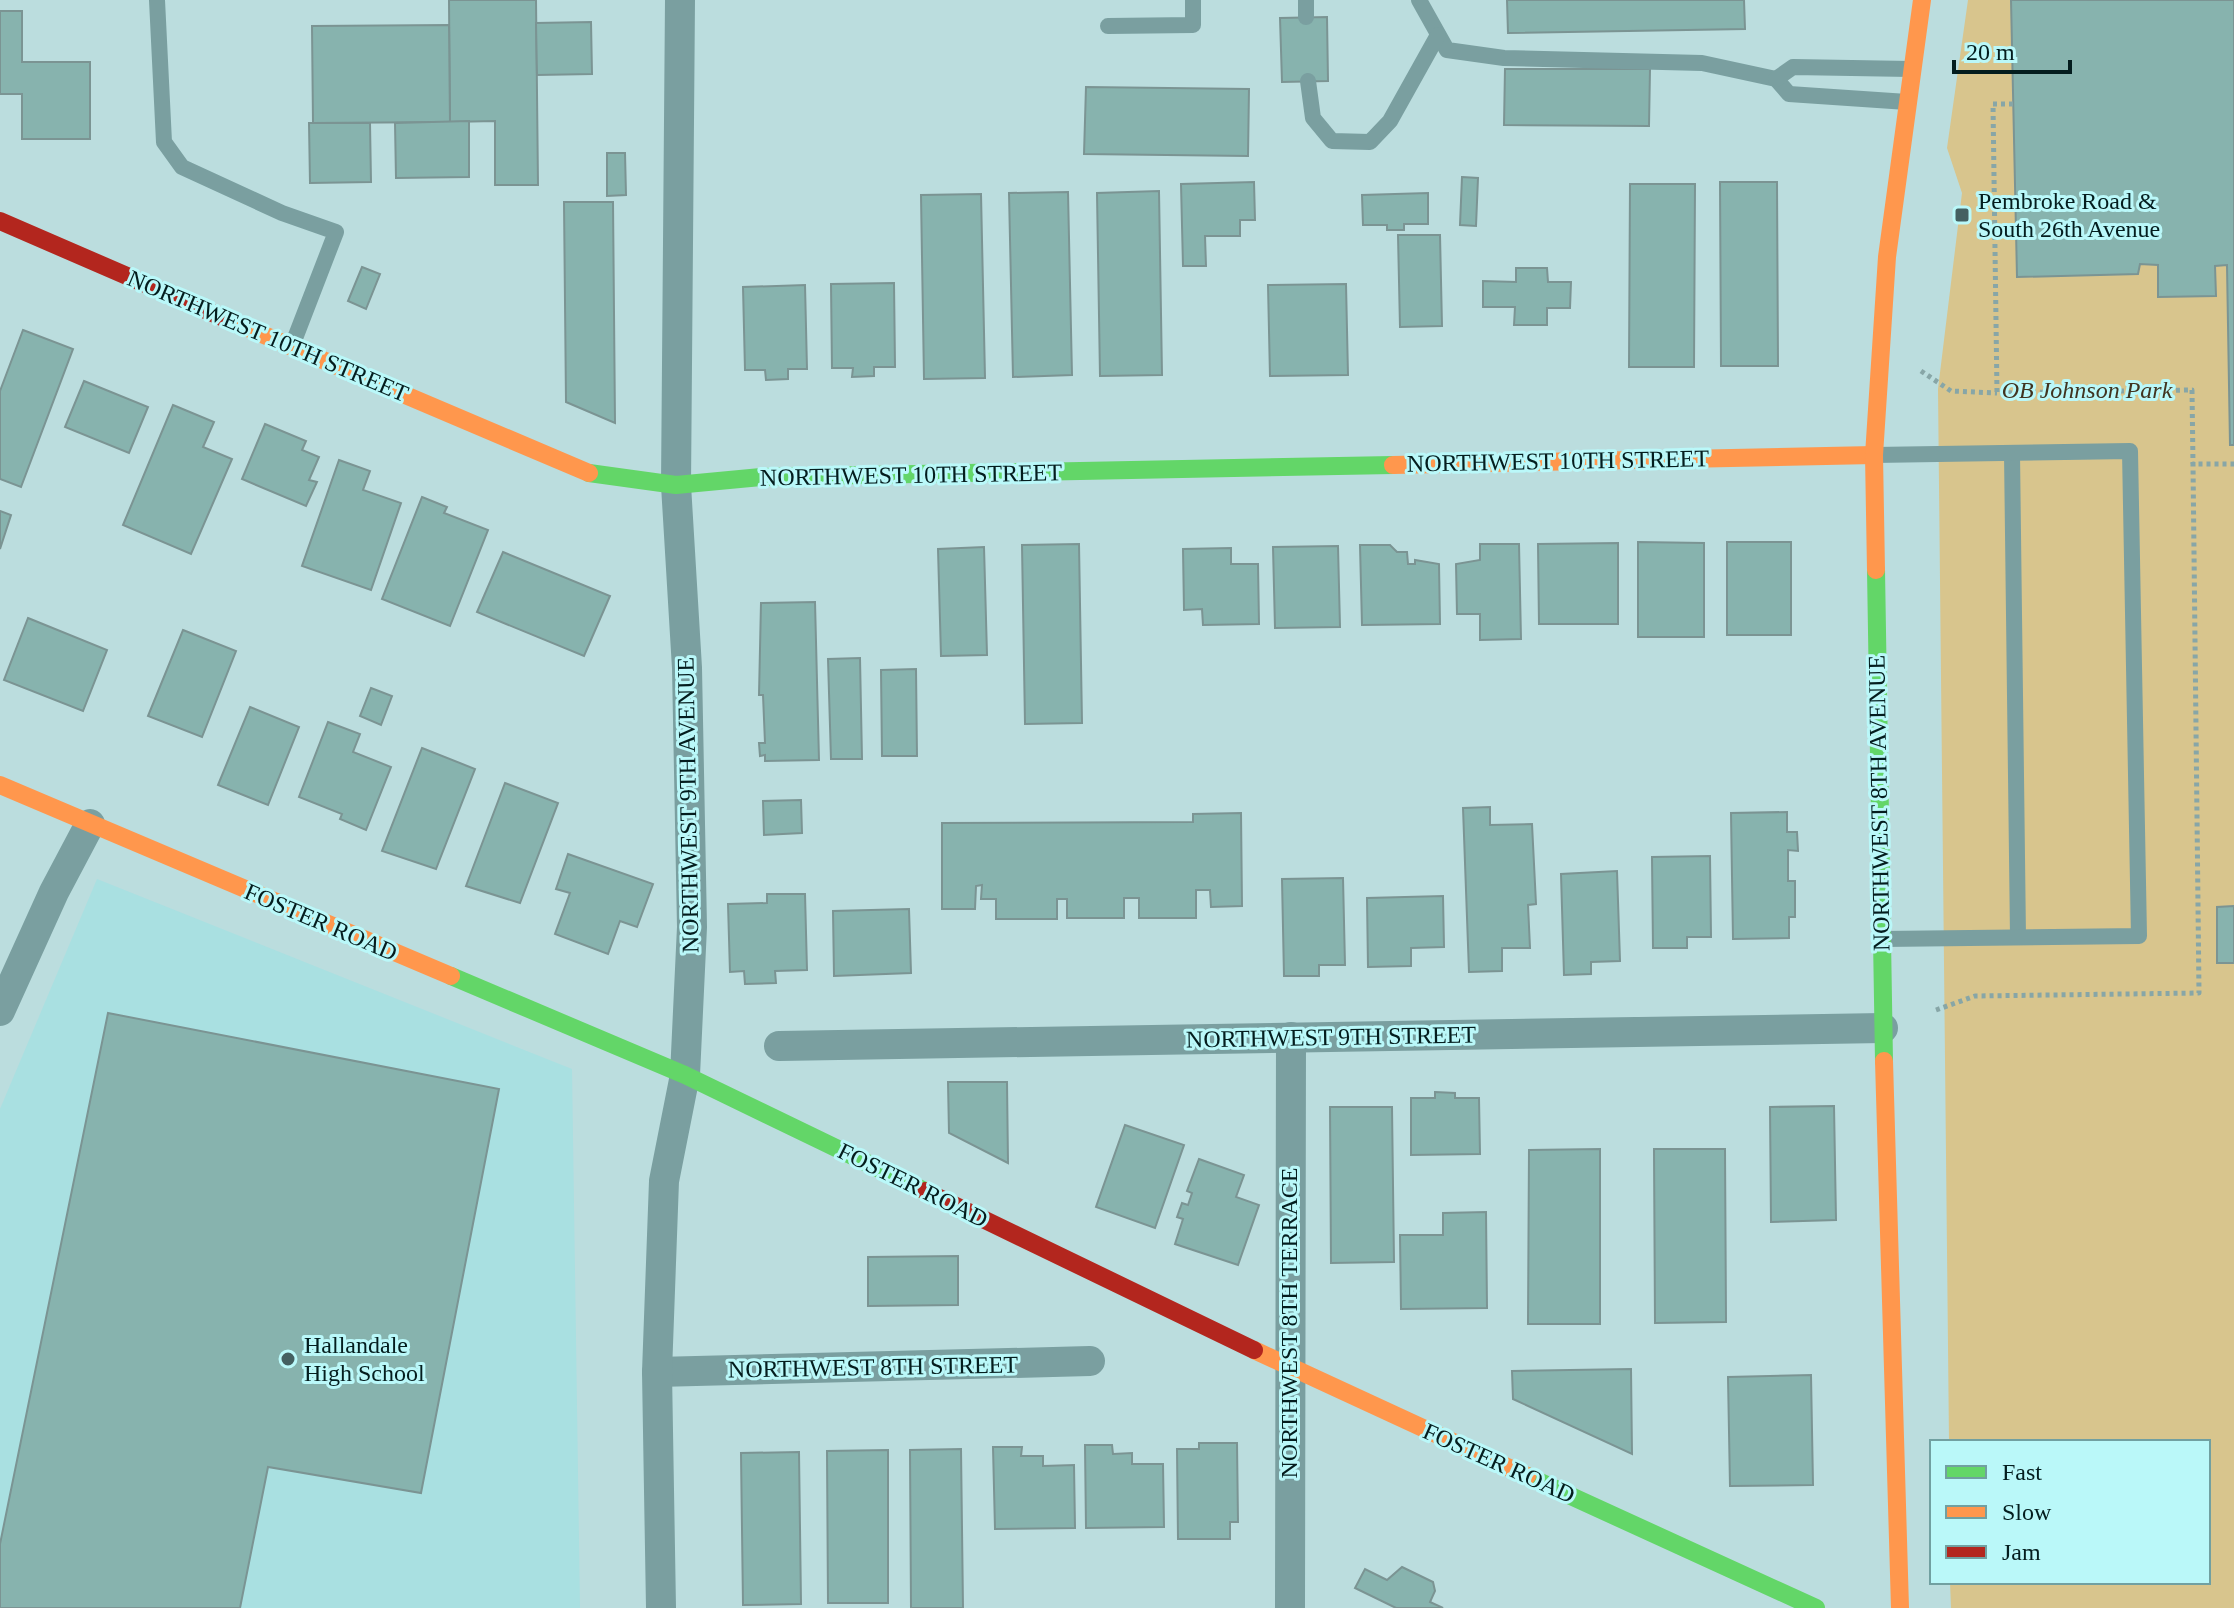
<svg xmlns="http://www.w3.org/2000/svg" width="2234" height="1608" viewBox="0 0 2234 1608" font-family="'Times New Roman',serif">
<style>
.built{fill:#a9e0e1}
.green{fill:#d8c58d}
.building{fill:#87b3ae;stroke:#7b9493;stroke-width:2}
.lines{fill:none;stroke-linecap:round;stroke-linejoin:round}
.path{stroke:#87a6a7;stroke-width:5;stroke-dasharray:4 4;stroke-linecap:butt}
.lane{stroke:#7a9fa0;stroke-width:16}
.street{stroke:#7a9fa0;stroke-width:30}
.fast{stroke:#63d668;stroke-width:18}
.slow{stroke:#ff974d;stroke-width:18}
.jam{stroke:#b3261e;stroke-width:18}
.poi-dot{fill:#446061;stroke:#baf8f9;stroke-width:3}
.labels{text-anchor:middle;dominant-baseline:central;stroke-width:6;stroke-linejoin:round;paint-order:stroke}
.poi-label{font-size:24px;fill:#041d1e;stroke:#baf8f9;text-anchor:start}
.street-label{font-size:24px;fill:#041d1e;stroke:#baf8f9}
.park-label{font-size:24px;font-style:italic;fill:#413420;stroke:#baf8f9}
</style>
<rect width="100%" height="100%" fill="#bbddde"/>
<polygon class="built" points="97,879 572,1069 580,1608 0,1608 0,1109"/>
<polygon class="green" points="1968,0 2234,0 2234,1608 1951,1608 1950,1582 2208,1582 2208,1442 1949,1442 1938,389 1962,193 1947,148"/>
<g class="building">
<polygon points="449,0 536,0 538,185 495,185 495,121 450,122"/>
<polygon points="1507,0 1744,0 1745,29 1508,33"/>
<polygon points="2011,0 2234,0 2234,445 2230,445 2227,265 2215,266 2216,296 2158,297 2158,265 2140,264 2138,274 2017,277"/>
<polygon points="0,11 22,11 22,62 90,62 90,139 22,139 22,94 0,94"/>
<polygon points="1327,17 1328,81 1282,82 1280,18"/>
<polygon points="591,22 592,74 537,75 536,23"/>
<polygon points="449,25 450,122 313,123 312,26"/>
<polygon points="1505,69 1650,69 1649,126 1504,125"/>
<polygon points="1086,87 1249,89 1248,156 1084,154"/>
<polygon points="469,121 469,177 396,178 395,123"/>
<polygon points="309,123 370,123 371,182 310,183"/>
<polygon points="607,153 625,153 626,195 607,196"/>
<polygon points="1462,177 1478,178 1476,226 1460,225"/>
<polygon points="1254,182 1255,220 1240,220 1240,236 1205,236 1206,266 1183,266 1181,184"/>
<polygon points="1720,182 1777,182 1778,366 1721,366"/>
<polygon points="1630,184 1695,184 1694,367 1629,367"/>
<polygon points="1159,191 1162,375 1100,376 1097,193"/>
<polygon points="1068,192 1072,375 1013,377 1009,193"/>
<polygon points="1428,193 1428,224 1404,224 1404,230 1387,230 1387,225 1363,225 1362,195"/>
<polygon points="981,194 985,378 924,379 921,195"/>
<polygon points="564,202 613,202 615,423 566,402"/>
<polygon points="1398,235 1440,235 1442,326 1400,327"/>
<polygon points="362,267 380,274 366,309 348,301"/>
<polygon points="1516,268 1547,268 1548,282 1571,282 1570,308 1547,308 1547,325 1514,325 1515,307 1483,307 1483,281 1516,282"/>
<polygon points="894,283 895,367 874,367 874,376 852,377 853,368 832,368 831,284"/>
<polygon points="1346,284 1348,375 1270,376 1268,285"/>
<polygon points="805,285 807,369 788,369 788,379 766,380 765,370 745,370 743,287"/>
<polygon points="23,330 73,349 21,487 0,479 0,391"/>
<polygon points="84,381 148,407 129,453 65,427"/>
<polygon points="173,405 214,422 203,447 232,459 191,554 123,525"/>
<polygon points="265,424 306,441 302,450 319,457 309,480 317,482 306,506 242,479"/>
<polygon points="339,460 370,471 363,490 401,503 371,590 302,566"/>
<polygon points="422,497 447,507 444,513 488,530 450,626 382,599"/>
<polygon points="0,511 11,515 0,549"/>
<polygon points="1638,542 1704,543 1704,637 1638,637"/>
<rect x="1727" y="542" width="64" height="93"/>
<polygon points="1618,543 1618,624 1539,624 1538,544"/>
<polygon points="1079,544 1082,723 1025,724 1022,545"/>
<polygon points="1480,544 1519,544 1521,639 1480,640 1480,614 1457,614 1456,564 1480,560"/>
<polygon points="1360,545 1390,545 1397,552 1407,552 1408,564 1415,564 1415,560 1439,564 1440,624 1362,625"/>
<polygon points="1338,546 1340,627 1275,628 1273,547"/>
<polygon points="984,547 987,655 941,656 938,549"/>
<polygon points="1231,548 1231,564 1258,564 1259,624 1203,625 1202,609 1184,610 1183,549"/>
<polygon points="503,552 610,596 584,656 477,612"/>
<polygon points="815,602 819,760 765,761 765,755 760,756 759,743 765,743 763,695 759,695 761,603"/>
<polygon points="28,618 107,650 83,711 4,680"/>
<polygon points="183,630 236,651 202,737 148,716"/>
<polygon points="860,658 862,759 831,759 828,659"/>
<polygon points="916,669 917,756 882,756 881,670"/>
<polygon points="371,688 392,696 381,725 360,716"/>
<polygon points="250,707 299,727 268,805 218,785"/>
<polygon points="328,722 360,734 353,752 391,767 366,830 340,819 342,814 299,797"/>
<polygon points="422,748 475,769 436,869 382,851"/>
<polygon points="505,783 558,803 520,903 466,886"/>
<polygon points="801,800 802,833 764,835 763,801"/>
<polygon points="1490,807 1490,825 1532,824 1536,904 1528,905 1530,948 1502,948 1502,971 1469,972 1463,808"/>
<polygon points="1787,812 1787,832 1797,832 1798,851 1788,850 1788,881 1795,881 1795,917 1789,917 1789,938 1733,939 1731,813"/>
<polygon points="1241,813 1242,906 1211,907 1210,890 1196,890 1196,918 1139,918 1139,898 1124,898 1124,918 1067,918 1067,899 1057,899 1057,919 996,919 996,899 981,899 982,885 976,886 975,909 942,909 942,823 1193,822 1193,814"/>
<polygon points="568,854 653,884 637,927 620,921 608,954 555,934 570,893 556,889"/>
<polygon points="1710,856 1711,937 1687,937 1687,948 1653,948 1652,857"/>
<polygon points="1617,871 1620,961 1591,962 1591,974 1564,975 1561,874"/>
<polygon points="1343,878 1345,965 1319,965 1319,976 1284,976 1282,879"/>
<polygon points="767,894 805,894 807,970 775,971 776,983 745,984 744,971 730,972 728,904 767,903"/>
<polygon points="1443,896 1444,947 1411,948 1411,966 1368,967 1367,898"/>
<polygon points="2234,906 2234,963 2217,963 2217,907"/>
<polygon points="909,909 911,973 834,976 833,911"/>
<polygon points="108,1013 499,1089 421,1493 268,1467 240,1608 0,1608 0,1544"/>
<polygon points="948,1082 1007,1082 1008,1163 949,1133"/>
<polygon points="1435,1092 1455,1093 1455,1098 1479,1098 1480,1154 1411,1155 1411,1098 1435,1098"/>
<polygon points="1834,1106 1836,1220 1771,1222 1770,1107"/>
<polygon points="1330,1107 1392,1107 1394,1262 1331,1263"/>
<polygon points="1125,1125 1184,1145 1155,1228 1096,1207"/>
<polygon points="1600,1149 1600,1324 1528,1324 1529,1150"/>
<polygon points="1654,1149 1725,1149 1726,1322 1655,1323"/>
<polygon points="1199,1159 1244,1175 1236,1197 1259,1205 1238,1265 1175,1244 1183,1219 1177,1217 1182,1203 1188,1205 1192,1193 1187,1191"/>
<polygon points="1486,1212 1487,1308 1401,1309 1400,1235 1443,1235 1443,1213"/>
<polygon points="958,1256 958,1305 868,1306 868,1257"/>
<polygon points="1631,1369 1632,1454 1513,1399 1512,1371"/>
<polygon points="1811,1375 1813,1485 1730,1486 1728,1377"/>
<polygon points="1199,1443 1237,1443 1238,1522 1230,1522 1230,1539 1178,1539 1177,1449 1199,1449"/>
<polygon points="1085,1445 1112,1445 1113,1454 1132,1453 1132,1464 1163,1464 1164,1527 1086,1528"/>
<polygon points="993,1447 1022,1447 1021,1456 1043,1456 1043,1466 1074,1465 1075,1528 995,1529"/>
<polygon points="961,1449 963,1608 911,1608 910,1450"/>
<polygon points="888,1450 888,1603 828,1603 827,1451"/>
<polygon points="799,1452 801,1604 743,1605 741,1453"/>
<polygon points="1402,1567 1433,1582 1435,1591 1430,1602 1443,1608 1396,1608 1355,1588 1365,1569 1387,1580"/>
</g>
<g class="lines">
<g class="path">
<polyline points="2013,104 1993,104 1997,393 2192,390 2193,464"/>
<polyline points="1921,371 1951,391 1997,393"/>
<polyline points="1936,1010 1975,996 2199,993 2193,464 2234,464"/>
</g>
<g class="lane">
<polyline points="157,0 164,142 182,167 282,213 336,232 292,346"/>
<polyline points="1419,0 1447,50 1504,58 1702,63 1776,79 1789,94 1907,102"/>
<polyline points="1306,17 1306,0"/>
<polyline points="1108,26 1193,25 1193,0"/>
<polyline points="1776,79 1793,67 1910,69"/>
<polyline points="1308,81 1313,118 1332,141 1370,142 1390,121 1438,35"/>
<polyline points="2012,453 2018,937"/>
<polyline points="1874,455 2130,451 2139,936 1883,939"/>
</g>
<g class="street">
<polyline points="0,1011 54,892 90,824"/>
<polyline points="779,1046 1883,1028"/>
<polyline points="657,1372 1090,1361"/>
<polyline points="661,1608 657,1372 664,1181 685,1075 692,927 687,668 676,485 680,0"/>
<polyline points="1290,1608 1291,1037"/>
</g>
<g class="fast">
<polyline points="589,473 676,485 761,477 1393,465"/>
<polyline points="1876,570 1884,1061"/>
<polyline points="451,976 685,1075 925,1191"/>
<polyline points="1527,1476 1816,1608"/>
</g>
<g class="slow">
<polyline points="224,318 589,473"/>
<polyline points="1393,465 1874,455"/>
<polyline points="1876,570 1874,455 1887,257 1922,0"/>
<polyline points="0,785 451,976"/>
<polyline points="1884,1061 1900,1608"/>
<polyline points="1254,1350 1527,1476"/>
</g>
<g class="jam">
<polyline points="0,221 224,318"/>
<polyline points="925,1191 1254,1350"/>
</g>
</g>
<g class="poi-dot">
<rect x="1954" y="207" width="16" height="16" rx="4"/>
<circle cx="288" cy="1359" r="8"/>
</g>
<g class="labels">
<g class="poi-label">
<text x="1978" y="201">Pembroke Road &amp;<tspan x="1978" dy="28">South 26th Avenue</tspan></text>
<text x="304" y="1345">Hallandale<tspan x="304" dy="28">High School</tspan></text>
</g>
<g class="street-label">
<text transform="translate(268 336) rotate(23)">NORTHWEST 10TH STREET</text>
<text transform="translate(1558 461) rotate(-1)">NORTHWEST 10TH STREET</text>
<text transform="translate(911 475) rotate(-1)">NORTHWEST 10TH STREET</text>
<text transform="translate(1879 803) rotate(-91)">NORTHWEST 8TH AVENUE</text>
<text transform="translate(688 805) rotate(-91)">NORTHWEST 9TH AVENUE</text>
<text transform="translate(321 922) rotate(23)">FOSTER ROAD</text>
<text transform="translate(1331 1037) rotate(-1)">NORTHWEST 9TH STREET</text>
<text transform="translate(913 1185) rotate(26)">FOSTER ROAD</text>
<text transform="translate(1289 1323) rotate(-90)">NORTHWEST 8TH TERRACE</text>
<text transform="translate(873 1367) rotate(-1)">NORTHWEST 8TH STREET</text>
<text transform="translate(1499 1463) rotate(24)">FOSTER ROAD</text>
</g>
<g class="park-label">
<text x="2087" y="390">OB Johnson Park</text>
</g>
</g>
<rect x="1930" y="1440" width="280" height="144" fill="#baf8f9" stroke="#71a0a1" stroke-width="2"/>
<rect x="1946" y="1466" width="40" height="12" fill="#63d668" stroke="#71a0a1" stroke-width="2"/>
<text x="2002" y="1480" font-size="24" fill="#041d1e">Fast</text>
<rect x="1946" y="1506" width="40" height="12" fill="#ff974d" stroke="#71a0a1" stroke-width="2"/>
<text x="2002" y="1520" font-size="24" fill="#041d1e">Slow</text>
<rect x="1946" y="1546" width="40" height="12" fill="#b3261e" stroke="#71a0a1" stroke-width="2"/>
<text x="2002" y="1560" font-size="24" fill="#041d1e">Jam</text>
<path d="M1954 60v12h116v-12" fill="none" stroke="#041d1e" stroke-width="4"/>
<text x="1966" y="60" font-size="24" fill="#041d1e" stroke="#baf8f9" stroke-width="6" paint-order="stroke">20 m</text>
</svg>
